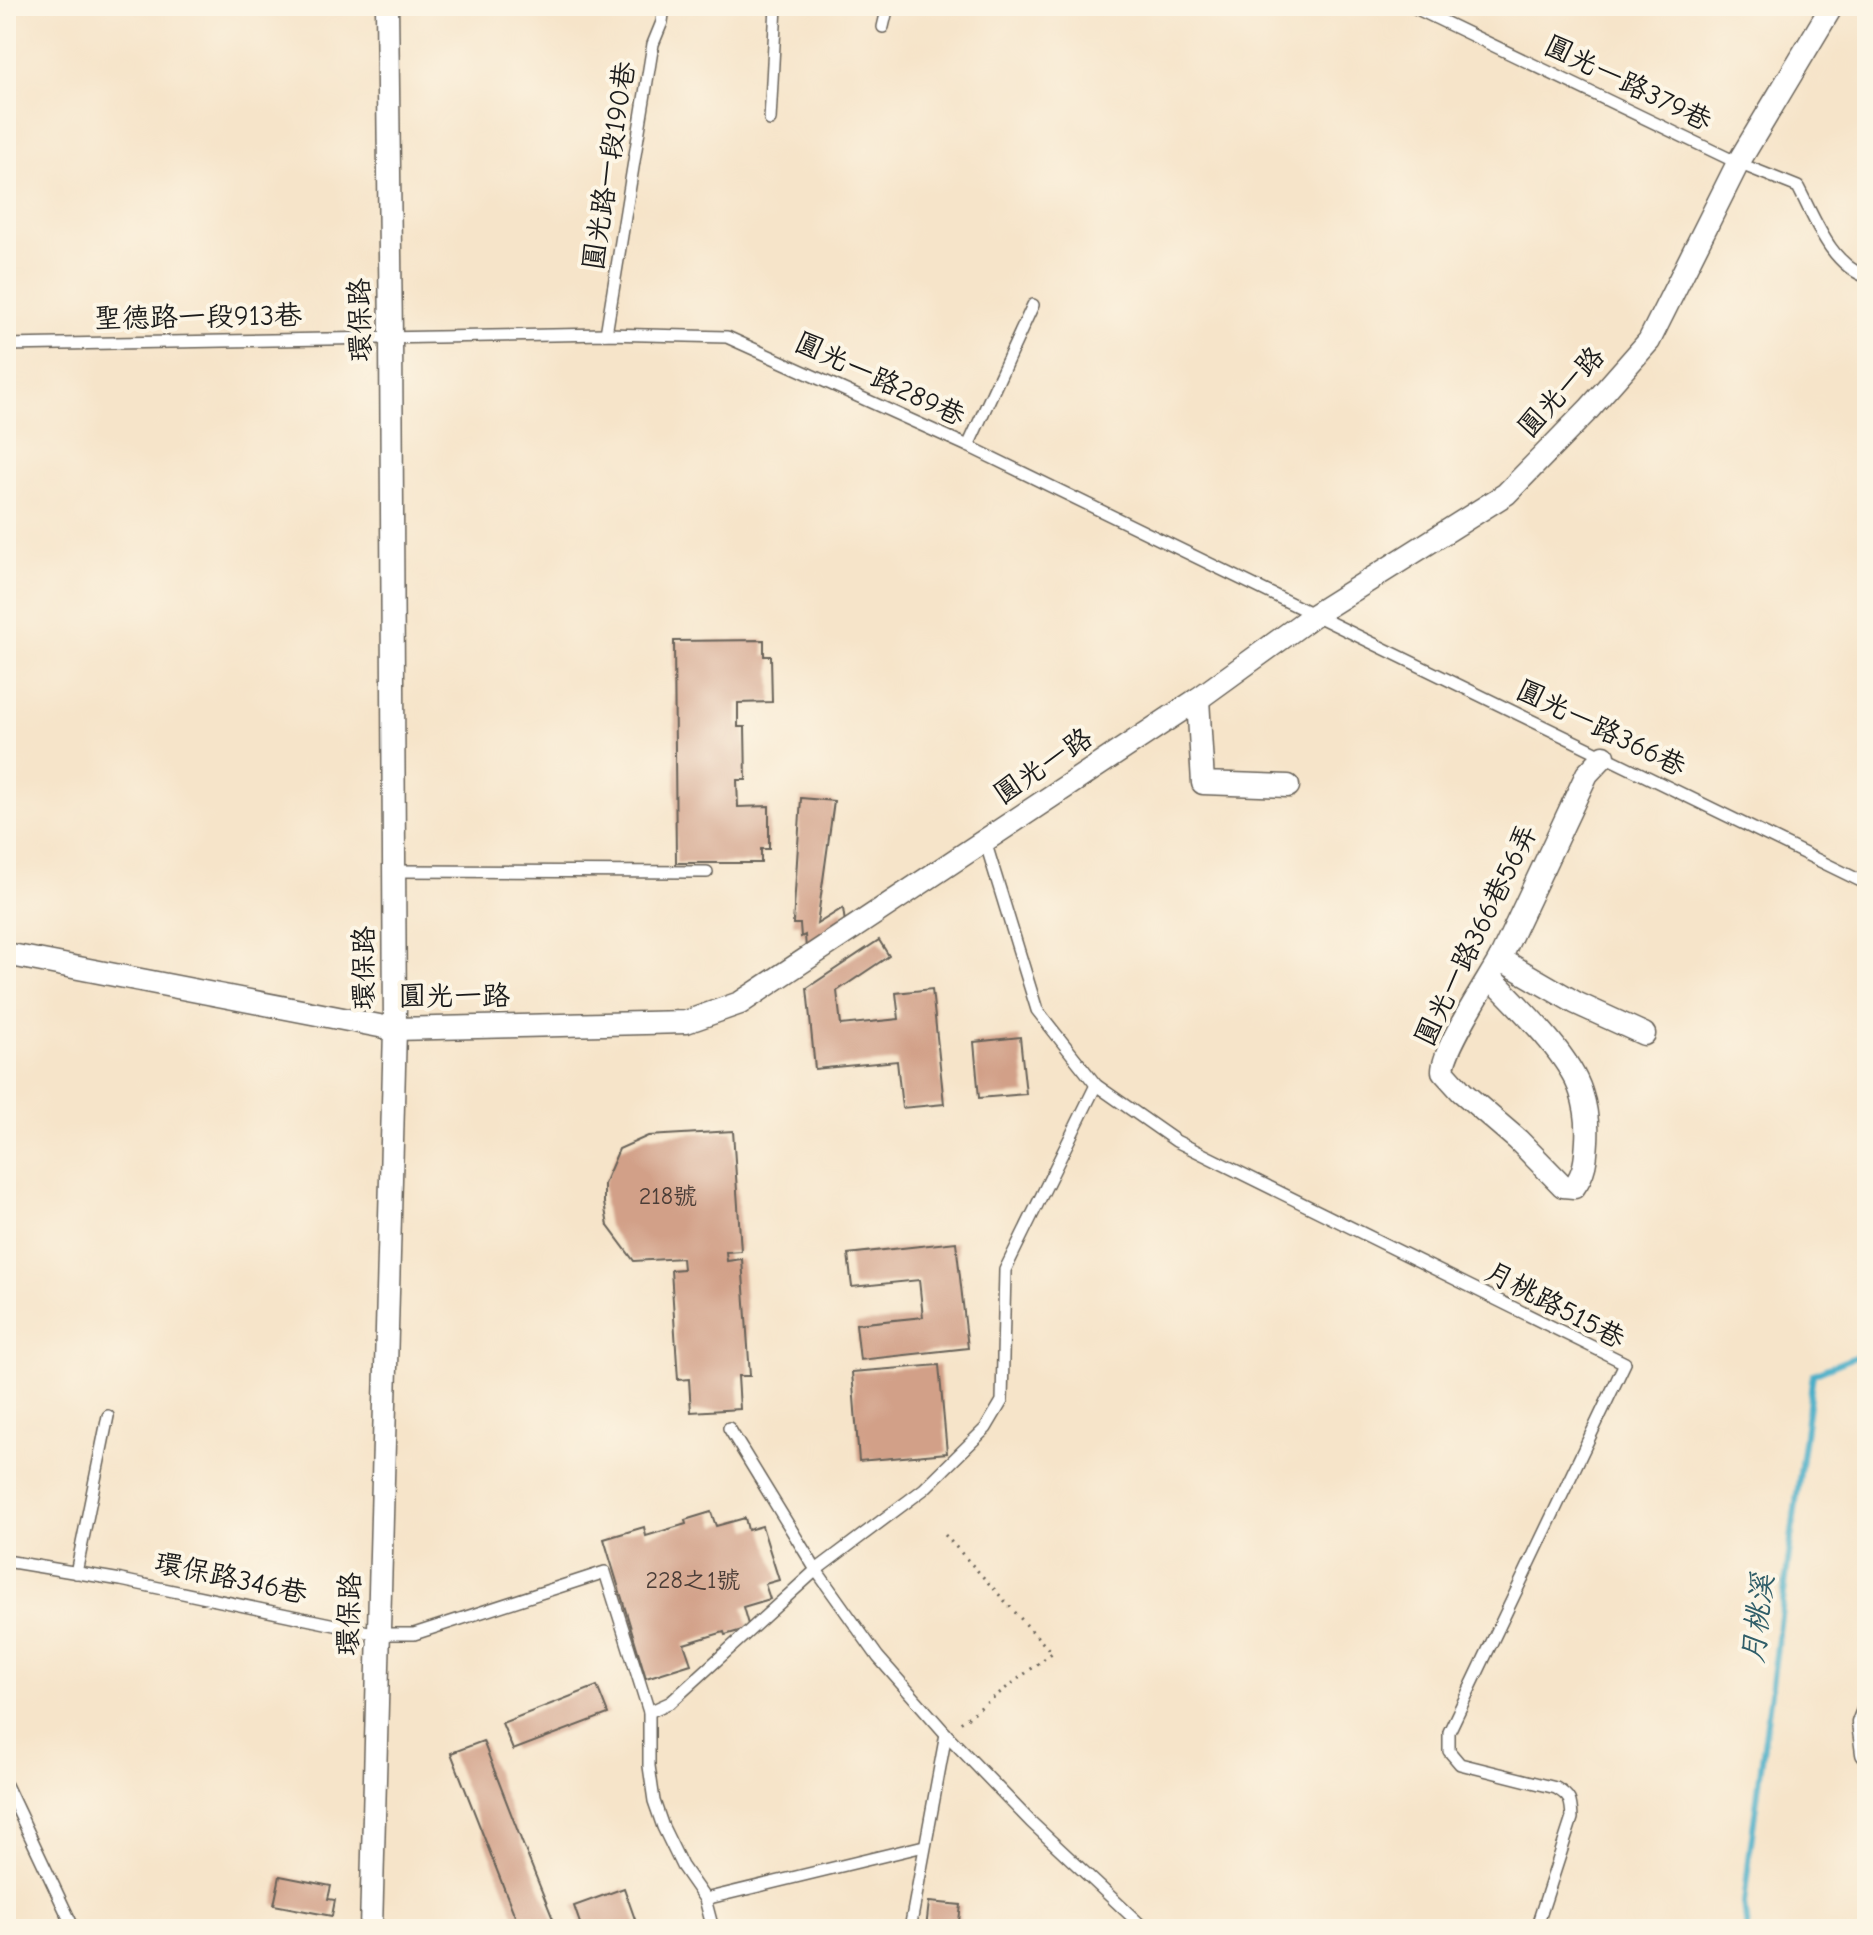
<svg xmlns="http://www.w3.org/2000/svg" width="1873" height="1935" viewBox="0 0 1873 1935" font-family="'Comic Neue','LXGW WenKai TC',sans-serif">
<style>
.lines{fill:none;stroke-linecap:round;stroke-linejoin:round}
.stream{stroke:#49aec8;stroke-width:6}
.building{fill:#d2a088}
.lane-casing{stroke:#686259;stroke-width:14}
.street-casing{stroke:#686259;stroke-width:25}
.path{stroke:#686259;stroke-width:3;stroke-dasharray:2 6;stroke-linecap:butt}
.lane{stroke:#fff;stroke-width:11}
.street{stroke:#fff;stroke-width:22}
.labels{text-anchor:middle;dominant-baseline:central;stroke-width:8;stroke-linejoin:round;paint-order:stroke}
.number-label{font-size:24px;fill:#4a3d37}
.street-label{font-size:28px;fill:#1c1c1c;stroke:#fcf5e5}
.water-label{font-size:30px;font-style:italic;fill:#305e69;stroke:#fcf5e5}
</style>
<rect width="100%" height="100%" fill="#fcf5e5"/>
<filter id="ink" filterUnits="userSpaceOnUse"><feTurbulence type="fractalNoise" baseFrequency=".0125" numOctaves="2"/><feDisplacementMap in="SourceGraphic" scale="16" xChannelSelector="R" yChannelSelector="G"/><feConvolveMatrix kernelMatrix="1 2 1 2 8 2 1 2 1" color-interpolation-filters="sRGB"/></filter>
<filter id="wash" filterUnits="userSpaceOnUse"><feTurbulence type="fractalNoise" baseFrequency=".006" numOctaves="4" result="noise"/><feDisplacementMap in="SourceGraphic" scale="32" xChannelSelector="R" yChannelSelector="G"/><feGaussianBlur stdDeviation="1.8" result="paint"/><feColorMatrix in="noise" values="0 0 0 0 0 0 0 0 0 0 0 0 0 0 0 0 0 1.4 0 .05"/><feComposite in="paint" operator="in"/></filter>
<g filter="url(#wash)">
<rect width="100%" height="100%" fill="#f6e4c9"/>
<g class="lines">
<polyline class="stream" points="1747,1929 1744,1904 1751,1843 1813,1374 1867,1352"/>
</g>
<g id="blocks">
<g class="building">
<polygon points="764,640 764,656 771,656 772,702 738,703 738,727 745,727 746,780 737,780 738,807 769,806 769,849 761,849 761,863 676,863 674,641"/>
<polygon points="801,798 834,801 817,924 843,908 845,923 806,949 805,935 801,937 800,924 793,924"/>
<polygon points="879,940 889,956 837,991 841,1025 899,1019 896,993 932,989 944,1104 902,1108 897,1061 815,1069 807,988"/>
<polygon points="1020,1037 1026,1094 979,1098 974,1042"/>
<polygon points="733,1131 741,1251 726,1252 727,1261 742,1259 750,1376 738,1376 740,1409 691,1412 689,1379 678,1380 671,1270 683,1269 682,1258 634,1261 608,1226 604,1203 604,1184 619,1149 648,1136"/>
<polygon points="956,1242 968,1348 860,1360 856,1324 923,1317 919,1280 852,1287 848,1254"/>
<polygon points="939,1365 947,1453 859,1461 852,1372"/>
<polygon points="711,1512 716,1526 745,1518 748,1530 762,1526 779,1580 765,1584 770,1599 743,1607 749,1628 725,1635 724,1632 684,1644 691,1664 646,1678 604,1539 644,1527 646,1536 686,1524 685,1520"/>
<polygon points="597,1686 608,1714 513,1750 502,1723"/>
<polygon points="483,1741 522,1842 557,1929 520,1929 451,1753"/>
<polygon points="280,1876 331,1886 328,1899 335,1900 332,1916 274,1905"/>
<polygon points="624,1888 637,1925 625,1929 582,1929 574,1906"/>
<polygon points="929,1902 961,1905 958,1929 926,1929"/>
</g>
</g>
</g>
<g filter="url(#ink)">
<use href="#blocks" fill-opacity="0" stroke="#686259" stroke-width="2"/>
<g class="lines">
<g class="lane-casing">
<g id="lane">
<path d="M1411 6 1738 163 1798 187C1815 219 1830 264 1867 277"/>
<polyline points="883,27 888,6"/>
<polyline points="770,120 776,6"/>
<polyline points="606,334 653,44 662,22 664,6"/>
<polyline points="6,345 606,334 727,337 968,446 1867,884"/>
<polyline points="968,446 1033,305"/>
<path d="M985 841 1037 1010 1096 1085 1176 1141 1625 1363 1449 1732V1751L1460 1764 1556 1788C1571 1797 1571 1801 1572 1818L1536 1929"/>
<polyline points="394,871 707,872"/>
<polyline points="729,1428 816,1570 878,1657 946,1734 1031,1822 1145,1929"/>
<polyline points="6,1561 121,1580 378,1634 414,1634 605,1572 649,1712 649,1766 654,1801 663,1827 682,1866 705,1899 713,1929"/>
<polyline points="76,1573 108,1416"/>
<polyline points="649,1712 671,1702 816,1570 924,1489 986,1428 1002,1401 1005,1270 1096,1085"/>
<polyline points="6,1785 74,1929"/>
<polyline points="705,1899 924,1846"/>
<polyline points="910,1929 946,1734"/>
</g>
</g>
<g class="street-casing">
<g id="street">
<polyline points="1198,699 1203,783 1288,786"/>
<polyline points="6,954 395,1029 686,1022 740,1003 1198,699 1314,615 1506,494 1589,409 1649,341 1738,163 1832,6"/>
<polyline points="1500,959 1576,1003 1644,1034"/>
<path d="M1490 977C1518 1006 1569 1054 1581 1092 1586 1107 1588 1126 1587 1141 1586 1159 1585 1172 1574 1187L1563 1186 1518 1140 1462 1092 1443 1071C1443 1048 1488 981 1501 957 1530 896 1558 835 1587 774L1604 756"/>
<polyline points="1867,1713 1863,1723 1867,1753"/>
<polyline points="371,1929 395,1029 391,337 387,6"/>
</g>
</g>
<polyline class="path" points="945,1535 1052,1653 959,1724"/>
<use href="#lane" class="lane"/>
<use href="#street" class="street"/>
</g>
</g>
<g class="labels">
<g class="number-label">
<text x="668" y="1196">218號</text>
<text x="693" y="1580">228之1號</text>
</g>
<g class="street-label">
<text transform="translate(1628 83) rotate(26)">圓光一路379巷</text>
<text transform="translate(609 166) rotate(-81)">圓光路一段190巷</text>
<text transform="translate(198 317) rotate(-1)">聖德路一段913巷</text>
<text transform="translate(360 320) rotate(-91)">環保路</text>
<text transform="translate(880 379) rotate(25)">圓光一路289巷</text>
<text transform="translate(1561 392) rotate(-47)">圓光一路</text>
<text transform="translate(1601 728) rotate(26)">圓光一路366巷</text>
<text transform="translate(1043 766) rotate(-34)">圓光一路</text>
<text transform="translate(1476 935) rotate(-64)">圓光一路366巷56弄</text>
<text transform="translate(364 968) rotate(-90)">環保路</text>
<text x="454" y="996">圓光一路</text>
<text transform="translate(1555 1305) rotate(28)">月桃路515巷</text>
<text transform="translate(231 1578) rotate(12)">環保路346巷</text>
<text transform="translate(349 1614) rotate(-88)">環保路</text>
</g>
<g class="water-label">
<text transform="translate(1758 1619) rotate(-83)">月桃溪</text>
</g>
</g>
<rect width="1873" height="1935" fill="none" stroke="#fcf5e5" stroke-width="32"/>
</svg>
